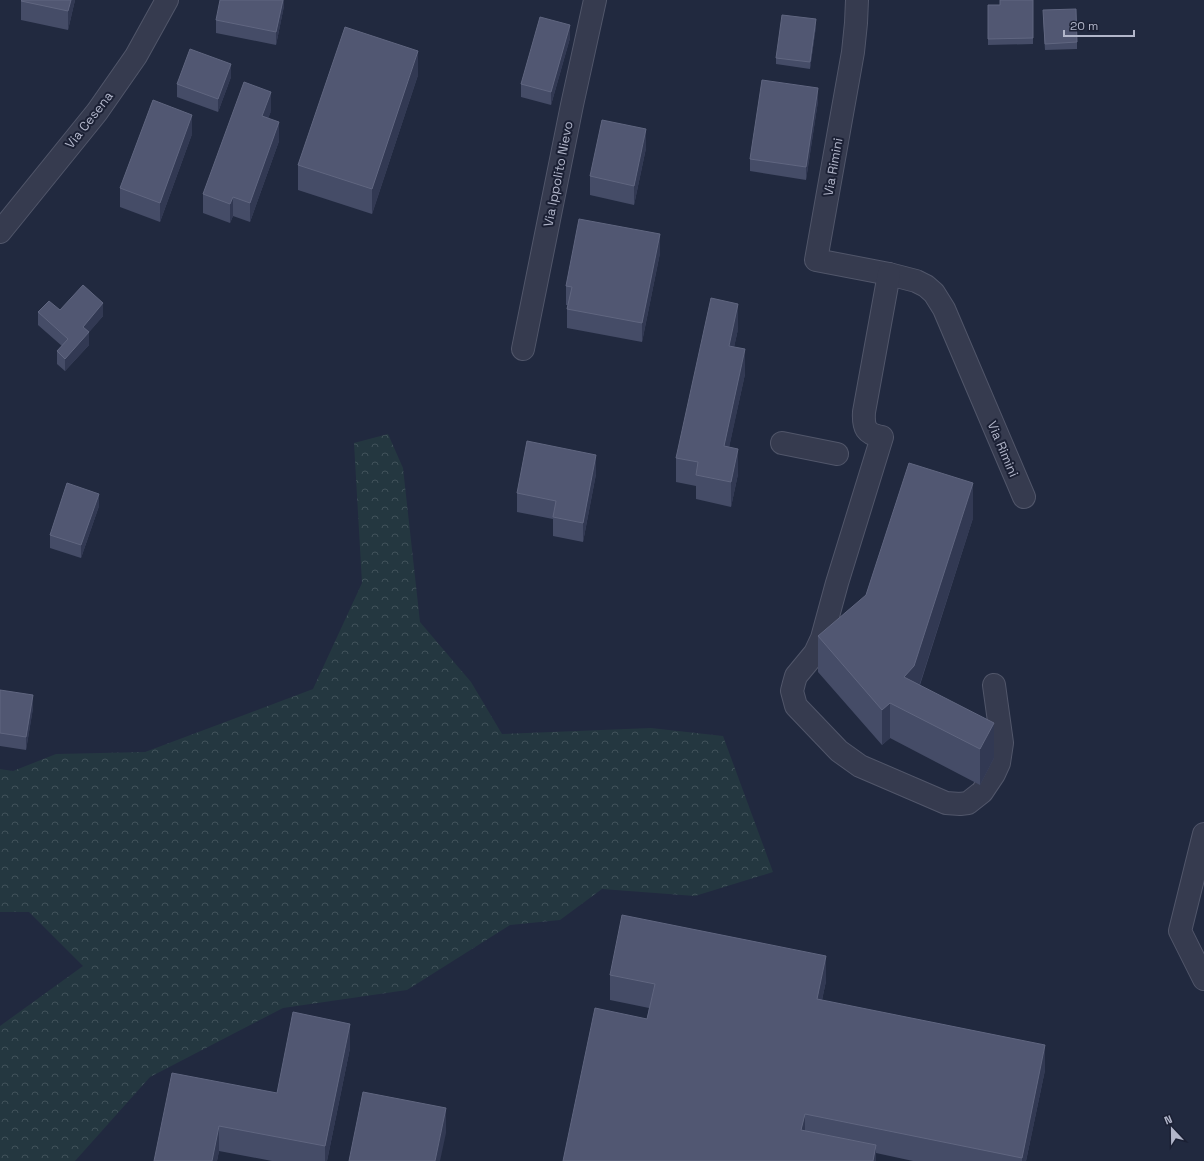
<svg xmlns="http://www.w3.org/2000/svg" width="1204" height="1161" viewBox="0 0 1204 1161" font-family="'Space Grotesk',sans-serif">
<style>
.forest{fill:url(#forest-crowns)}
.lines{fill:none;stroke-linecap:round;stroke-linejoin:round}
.minor-casing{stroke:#51566a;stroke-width:24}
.minor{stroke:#363b4f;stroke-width:22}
.wall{fill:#454c67}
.shaded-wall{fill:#323953}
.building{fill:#515772;stroke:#606680}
.labels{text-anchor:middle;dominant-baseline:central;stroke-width:4;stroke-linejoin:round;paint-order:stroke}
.street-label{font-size:13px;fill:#b2b6ca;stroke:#1b2034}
</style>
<defs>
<pattern id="forest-crowns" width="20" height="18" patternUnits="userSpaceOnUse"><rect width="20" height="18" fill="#243740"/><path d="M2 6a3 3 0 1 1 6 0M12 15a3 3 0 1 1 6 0" fill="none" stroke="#41525a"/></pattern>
</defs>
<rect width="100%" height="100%" fill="#21293f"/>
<polygon class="forest" points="388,434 403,468 420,622 471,682 502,734 651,728 723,736 773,872 695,896 602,889 560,920 510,925 407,990 283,1008 150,1077 75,1161 0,1161 0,1026 83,966 29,912 0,912 0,769 13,771 56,754 145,752 313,689 362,583 354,443"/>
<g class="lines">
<g class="minor-casing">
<g id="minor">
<polyline points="857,0 856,23 853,52 816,260 889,274 916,281 926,286 934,293 944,309 1024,497"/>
<polyline points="0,232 97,112 136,56 167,0"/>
<path d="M889 274 864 412C863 428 866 434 882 437L837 583 822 638 815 653 796 676 794 683 792 691 796 706 839 751 860 766 946 803 960 804 968 803 982 792 994 774 999 763 1002 743 994 685"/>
<polyline points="523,349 572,105 595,0"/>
<polyline points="782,443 837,454"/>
<polyline points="1204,834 1180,931 1204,979"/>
</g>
</g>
<use href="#minor" class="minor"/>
</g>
<g class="wall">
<polygon points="75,0 68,30 21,20 21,1"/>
<polygon points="284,0 284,6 276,45 216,33 216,20"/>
<polygon points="1033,0 1033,44 988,45 988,5 1000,5"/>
<polygon points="1043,17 1077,42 1077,49 1045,50"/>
<polygon points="816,26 810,69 776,64 776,58"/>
<polygon points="570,38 551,105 521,97 521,84"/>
<polygon points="418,75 372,214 298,190 298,165"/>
<polygon points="231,77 218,112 177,97 177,84"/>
<polygon points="818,101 806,180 750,171 750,159"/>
<polygon points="271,111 268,118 279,141 250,222 233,216 230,223 203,213 203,194"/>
<polygon points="192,134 160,222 120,207 120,188"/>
<polygon points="646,148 634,205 590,195 590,176"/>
<polygon points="660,253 642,342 567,328 567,309 568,305 566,305 566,286"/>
<polygon points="60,310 103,316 89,332 89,345 65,371 57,364 57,351 62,346 38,325 38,312"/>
<polygon points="738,329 734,347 745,374 729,447 738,474 731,507 696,499 696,486 676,482 676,458"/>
<polygon points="596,474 583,542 553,536 553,519 517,512 517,493"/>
<polygon points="99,506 81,558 50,548 50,535"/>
<polygon points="973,518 920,685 994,758 980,785 890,738 882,745 818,672 818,636"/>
<polygon points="0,690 33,708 26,750 0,746"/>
<polygon points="610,975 826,981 822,1000 1045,1070 1026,1161 913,1161 876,1153 876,1161 563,1161 647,1019 649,1008 610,1000"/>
<polygon points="350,1048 327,1161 272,1161 219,1151 217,1161 154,1161 277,1093"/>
</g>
<g class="shaded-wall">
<polygon points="71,0 75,0 68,30 68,11"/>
<polygon points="283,0 284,0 284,6 276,45 276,32"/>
<polygon points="816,19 816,26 810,69 810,62"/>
<polygon points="570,25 570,38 551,105 551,92"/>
<polygon points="418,51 418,75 372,214 372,189"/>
<polygon points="231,64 231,77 218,112 218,99"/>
<polygon points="818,88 818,101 806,180 806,167"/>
<polygon points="271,92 271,111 262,135 262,116"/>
<polygon points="192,115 192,134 160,222 160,203"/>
<polygon points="279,122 279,141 250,222 250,203"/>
<polygon points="646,129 646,148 634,205 634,186"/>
<polygon points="233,197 233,216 230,223 230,204"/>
<polygon points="660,234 660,253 642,342 642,323"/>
<polygon points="103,303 103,316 84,338 89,332 89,345 65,371 65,359 83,327"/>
<polygon points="738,304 738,329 729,371 729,346"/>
<polygon points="745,349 745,374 724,471 724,446"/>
<polygon points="738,449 738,474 731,507 731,482"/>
<polygon points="596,455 596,474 583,542 583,523"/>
<polygon points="973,483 973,518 914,702 904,677"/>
<polygon points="99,494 99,506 81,558 81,545"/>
<polygon points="33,695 33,708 26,750 26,737"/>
<polygon points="890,703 890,738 882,745 882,710"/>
<polygon points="994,723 994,758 980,785 980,749"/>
<polygon points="826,956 826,981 817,1023 817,999"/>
<polygon points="350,1024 350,1048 327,1161 325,1161 325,1146"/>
<polygon points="1045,1045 1045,1070 1026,1161 1022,1161 1022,1158"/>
<polygon points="446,1108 446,1133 440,1161 435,1161"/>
<polygon points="805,1114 805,1139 801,1130"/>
<polygon points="219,1126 219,1151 217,1161 212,1161"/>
<polygon points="876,1145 876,1161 873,1161"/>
</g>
<g class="building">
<polygon points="22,0 71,0 68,11 21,1"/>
<polygon points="220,0 283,0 276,32 216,20"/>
<polygon points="1000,0 1033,0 1033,38 988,39 988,5 1000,5"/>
<polygon points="1076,9 1077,42 1045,44 1043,10"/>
<polygon points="782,15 816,19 810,62 776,58"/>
<polygon points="540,17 570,25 551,92 521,84"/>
<polygon points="345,27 418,51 372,189 298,165"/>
<polygon points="190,49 231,64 218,99 177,84"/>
<polygon points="762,80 818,88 806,167 750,159"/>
<polygon points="244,82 271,92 262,116 279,122 250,203 233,197 230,204 203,194"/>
<polygon points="153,100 192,115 160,203 120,188"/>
<polygon points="602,120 646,129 634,186 590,176"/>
<polygon points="579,219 660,234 642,323 567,309 572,287 566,286"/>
<polygon points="83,285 103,303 83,327 89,332 65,359 57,351 68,339 38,312 49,301 60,310"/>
<polygon points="711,298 738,304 729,346 745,349 724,446 738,449 731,482 696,475 698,462 676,458"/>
<polygon points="527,441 596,455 583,523 553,517 556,501 517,493"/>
<polygon points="909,463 973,483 914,666 904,677 994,723 980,749 890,703 882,710 818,636 866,595"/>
<polygon points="67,483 99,494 81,545 50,535"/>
<polygon points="0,690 33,695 26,737 0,733"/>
<polygon points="622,915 826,956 817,999 1045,1045 1022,1158 805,1114 801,1130 876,1145 873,1161 563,1161 595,1008 647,1019 655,984 610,975"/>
<polygon points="293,1012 350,1024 325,1146 219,1126 212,1161 154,1161 172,1073 277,1093"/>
<polygon points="363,1092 446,1108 435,1161 349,1161"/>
</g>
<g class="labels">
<g class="street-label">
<text transform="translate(89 120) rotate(-52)">Via Cesena</text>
<text transform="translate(833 167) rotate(-80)">Via Rimini</text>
<text transform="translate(558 174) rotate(-79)">Via Ippolito Nievo</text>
<text transform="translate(1003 449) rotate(67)">Via Rimini</text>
</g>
</g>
<g transform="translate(1172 1129) rotate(338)" stroke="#1b2034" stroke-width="3" paint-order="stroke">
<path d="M0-3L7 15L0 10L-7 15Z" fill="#b2b6ca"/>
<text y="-6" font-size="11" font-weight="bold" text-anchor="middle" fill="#b2b6ca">N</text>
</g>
<path d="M1064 30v6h70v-6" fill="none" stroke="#b2b6ca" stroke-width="2"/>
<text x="1070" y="30" font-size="12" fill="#b2b6ca" stroke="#1b2034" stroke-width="3" paint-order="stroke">20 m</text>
</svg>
